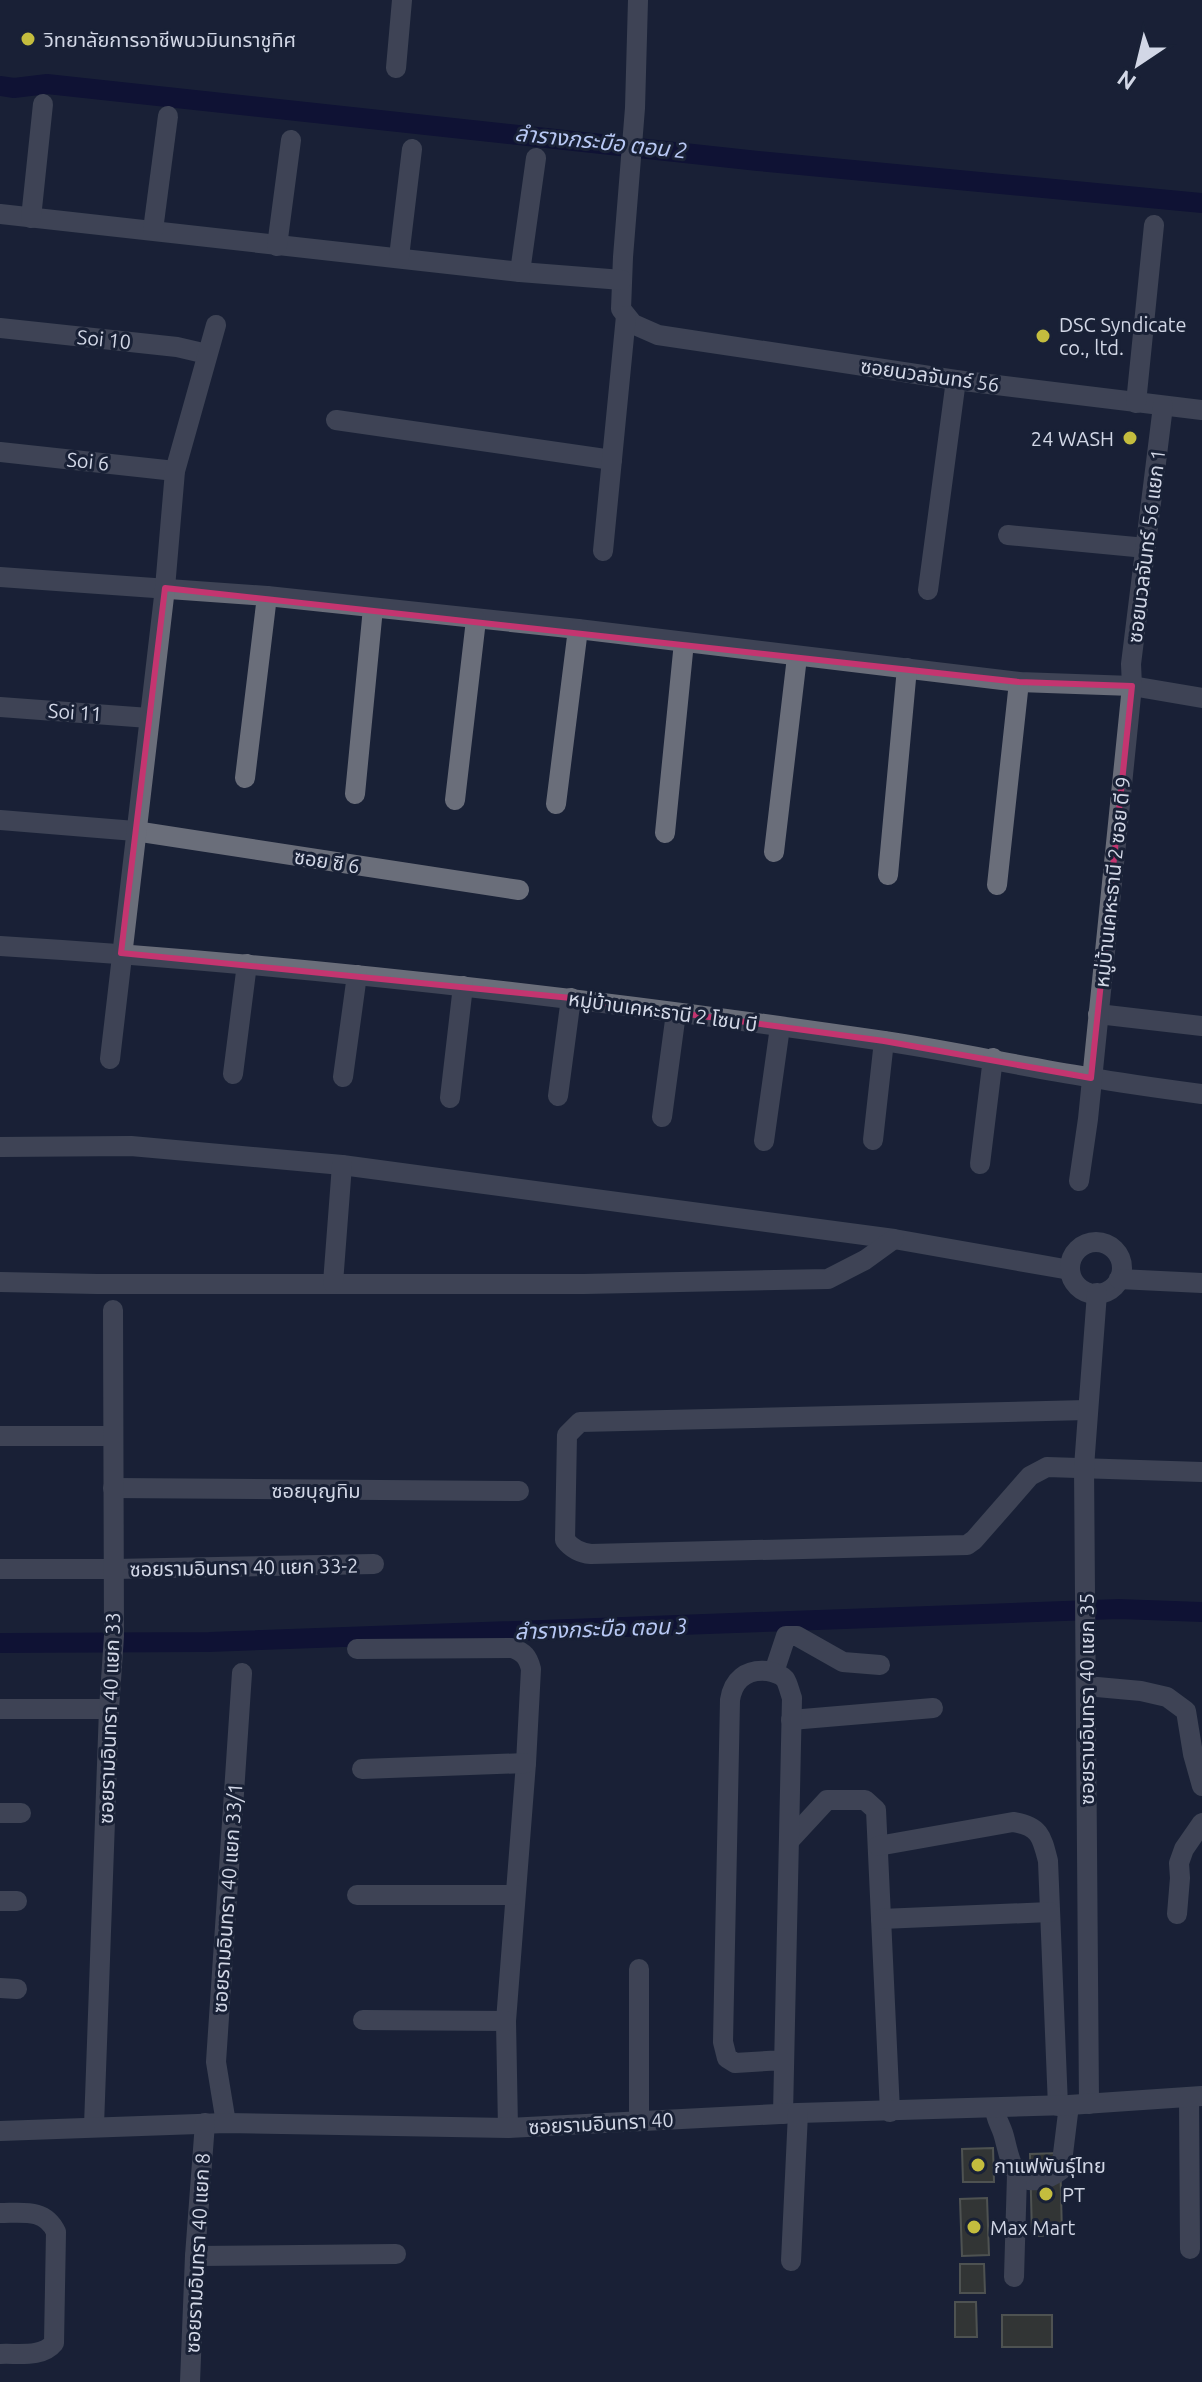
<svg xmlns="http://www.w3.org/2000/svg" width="1202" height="2382" viewBox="0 0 1202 2382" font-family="Ubuntu,'Noto Sans Thai',sans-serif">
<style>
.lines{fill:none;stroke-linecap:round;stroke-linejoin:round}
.canal{stroke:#030031;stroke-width:20}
.building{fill:#504f34;stroke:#8f8e71;stroke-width:2}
.minor{stroke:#6a6e7a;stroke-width:20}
.marked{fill:none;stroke:#c43570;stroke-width:6;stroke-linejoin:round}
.poi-dot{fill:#c4bd3e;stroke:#192136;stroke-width:3}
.labels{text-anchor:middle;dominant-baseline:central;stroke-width:6;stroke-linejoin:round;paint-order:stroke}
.poi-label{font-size:20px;fill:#d2d7e6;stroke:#192136;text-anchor:start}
.street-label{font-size:20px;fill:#d2d7e6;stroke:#192136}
.water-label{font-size:22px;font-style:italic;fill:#b8c8f4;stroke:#192136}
</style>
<rect width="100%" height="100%" fill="#192136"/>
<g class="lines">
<g class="canal">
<polyline points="0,86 14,88 47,84 758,161 1202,203"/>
<polyline points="0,1643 209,1642 1119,1609 1202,1612"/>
</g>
</g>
<g class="building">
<polygon points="993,2148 994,2182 963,2182 962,2149"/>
<polygon points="1060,2153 1062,2235 1032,2236 1030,2154"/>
<polygon points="987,2198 989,2255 962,2256 960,2199"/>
<polygon points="960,2264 984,2264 985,2293 960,2293"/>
<polygon points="955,2302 976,2302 977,2337 955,2337"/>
<rect x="1002" y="2315" width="50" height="32"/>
</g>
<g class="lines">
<g class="minor">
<polyline points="638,0 635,108 623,257 621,309 633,324 658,335 956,380 1202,410"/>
<polyline points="396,68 402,0"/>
<polyline points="0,214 520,272 622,280"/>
<polyline points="31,218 43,104"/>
<polyline points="153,230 168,116"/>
<polyline points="277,246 291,140"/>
<polyline points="399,257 412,149"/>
<polyline points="520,272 536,158"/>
<polyline points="0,328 177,347 207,354"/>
<polyline points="1136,403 1154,225"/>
<polyline points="336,420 612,460"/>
<polyline points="0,452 175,471"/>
<polyline points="1008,535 1146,548"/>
<polyline points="603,551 626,316"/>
<polyline points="0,577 267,596 578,629 1019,682 1132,686 1202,698"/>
<polyline points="928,590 956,380"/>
<polyline points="0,707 149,718"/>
<polyline points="245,778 267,596"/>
<polyline points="355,794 373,608"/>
<polyline points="455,800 476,620"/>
<polyline points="556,804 578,629"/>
<polyline points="0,820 135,831 519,890"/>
<polyline points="665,833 684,642"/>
<polyline points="774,852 797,657"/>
<polyline points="888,875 907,668"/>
<polyline points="997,885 1019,682"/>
<path d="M0 946C296 964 590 998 884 1041 952 1051 1019 1066 1088 1077 1126 1084 1164 1089 1202 1094"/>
<polyline points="1098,1014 1202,1026"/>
<polyline points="110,1059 165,588 175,471 216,325"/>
<polyline points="233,1074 247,964"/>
<polyline points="343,1077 357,975"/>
<polyline points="558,1096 571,998"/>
<polyline points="450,1098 463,986"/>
<polyline points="662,1117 676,1013"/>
<polyline points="873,1140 884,1041"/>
<polyline points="764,1141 780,1027"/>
<polyline points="0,1147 131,1146 342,1165 894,1239 1070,1270"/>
<polyline points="980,1164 993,1058"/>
<polyline points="1079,1181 1088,1119 1132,686 1131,664 1163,406"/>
<circle cx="1096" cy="1268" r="26"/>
<polyline points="1119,1279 1202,1283"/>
<polyline points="0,1282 97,1284 584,1284 828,1279 865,1260 894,1239"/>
<polyline points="333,1283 342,1165"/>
<path d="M1087 1410 580 1422 567 1435 565 1540C572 1549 580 1553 591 1554L967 1545 974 1540 1030 1476 1047 1467 1202 1472"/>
<polyline points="0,1436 113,1436"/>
<polyline points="113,1488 519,1491"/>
<polyline points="0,1569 114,1569 374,1564"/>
<path d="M357 1649 512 1648C524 1652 528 1657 531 1669L526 1763 506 2021 508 2128"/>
<polyline points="774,1672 786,1636 797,1636 843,1662 880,1665"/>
<polyline points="1086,1686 1141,1691 1167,1697 1186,1711 1193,1754 1202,1786"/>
<polyline points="0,1709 109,1709"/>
<polyline points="791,1720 933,1708"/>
<polyline points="362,1769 526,1763"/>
<polyline points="0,1813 21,1813"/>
<polyline points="790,1840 827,1800 865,1800 876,1810 890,2112"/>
<path d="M878 1846 1013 1822C1040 1826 1042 1837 1048 1861L1058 2106"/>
<polyline points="357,1895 515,1895"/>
<polyline points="0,1901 17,1901"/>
<polyline points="1177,1914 1180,1878 1179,1863 1184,1849 1202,1823"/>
<polyline points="881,1919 1050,1912"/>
<polyline points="639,1969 639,2120"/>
<polyline points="0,1988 17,1989"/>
<polyline points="363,2020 506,2021"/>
<polyline points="1189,2097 1190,2249"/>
<polyline points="1089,2104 1084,1467 1097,1293"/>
<path d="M995 2108C995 2117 1000 2124 1003 2133 1009 2151 1010 2184 1037 2180 1046 2179 1054 2176 1061 2170L1069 2105"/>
<path d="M783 2114 792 1698C790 1693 788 1683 785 1679 781 1674 772 1672 767 1671 746 1669 733 1680 730 1700L723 2042 727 2058 735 2063 784 2060"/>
<polyline points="226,2123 216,2062 242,1673"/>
<polyline points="94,2126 109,1709 114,1636 113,1310"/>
<polyline points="0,2131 226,2123 508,2128 798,2113 1069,2105 1202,2096"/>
<path d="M0 2213C22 2213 45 2208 56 2232L54 2343C42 2358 18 2353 0 2354"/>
<polyline points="195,2256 396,2254"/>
<polyline points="791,2261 798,2113"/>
<polyline points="1014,2277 1017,2175"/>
<polyline points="190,2382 195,2256 205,2123"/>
</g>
</g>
<path d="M0 0H1202V2382H0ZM165 588 1019 682 1132 686 1091 1078 884 1041 571 998 121 953Z" fill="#192136" fill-opacity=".55" fill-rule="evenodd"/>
<path class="marked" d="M165 588 1019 682 1132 686 1091 1078 884 1041 571 998 121 953Z"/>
<g class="poi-dot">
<circle cx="28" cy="39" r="8"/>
<circle cx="1043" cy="336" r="8"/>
<circle cx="1130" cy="438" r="8"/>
<circle cx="978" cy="2165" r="8"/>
<circle cx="1046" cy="2194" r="8"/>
<circle cx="974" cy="2227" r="8"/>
</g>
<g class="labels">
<g class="poi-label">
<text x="44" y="39">วิทยาลัยการอาชีพนวมินทราชูทิศ</text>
<text x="1059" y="324">DSC Syndicate<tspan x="1059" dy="23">co., ltd.</tspan></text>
<text x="1114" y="438" text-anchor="end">24 WASH</text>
<text x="994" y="2165">กาแฟพันธุ์ไทย</text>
<text x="1062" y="2194">PT</text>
<text x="990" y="2227">Max Mart</text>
</g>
<g class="street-label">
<text transform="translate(104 339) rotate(6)">Soi 10</text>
<text transform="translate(930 375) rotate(8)">ซอยนวลจันทร์ 56</text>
<text transform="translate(88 461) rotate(6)">Soi 6</text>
<text transform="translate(1146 546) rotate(-83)">ซอยนวลจันทร์ 56 แยก 1</text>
<text transform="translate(75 712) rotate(4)">Soi 11</text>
<text transform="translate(327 861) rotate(9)">ซอย ซี 6</text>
<text transform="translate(1112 882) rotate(-84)">หมู่บ้านเคหะธานี 2 ซอย ดี 9</text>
<text transform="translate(663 1011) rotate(8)">หมู่บ้านเคหะธานี 2 โซน บี</text>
<text x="316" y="1490">ซอยบุญทิม</text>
<text transform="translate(244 1567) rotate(-1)">ซอยรามอินทรา 40 แยก 33-2</text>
<text transform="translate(1086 1699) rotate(-90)">ซอยรามอินทรา 40 แยก 35</text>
<text transform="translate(109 1718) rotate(-88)">ซอยรามอินทรา 40 แยก 33</text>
<text transform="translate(227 1898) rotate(-86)">ซอยรามอินทรา 40 แยก 33/1</text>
<text transform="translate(601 2123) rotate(-3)">ซอยรามอินทรา 40</text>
<text transform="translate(197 2253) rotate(-87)">ซอยรามอินทรา 40 แยก 8</text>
</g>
<g class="water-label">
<text transform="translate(601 141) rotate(6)">ลำรางกระบือ ตอน 2</text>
<text transform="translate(601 1628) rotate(-2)">ลำรางกระบือ ตอน 3</text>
</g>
</g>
<g transform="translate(1138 64) rotate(215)" stroke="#192136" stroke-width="6" paint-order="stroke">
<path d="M0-6L14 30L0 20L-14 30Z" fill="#d2d7e6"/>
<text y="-12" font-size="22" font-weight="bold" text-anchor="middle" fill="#d2d7e6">N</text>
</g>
</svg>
